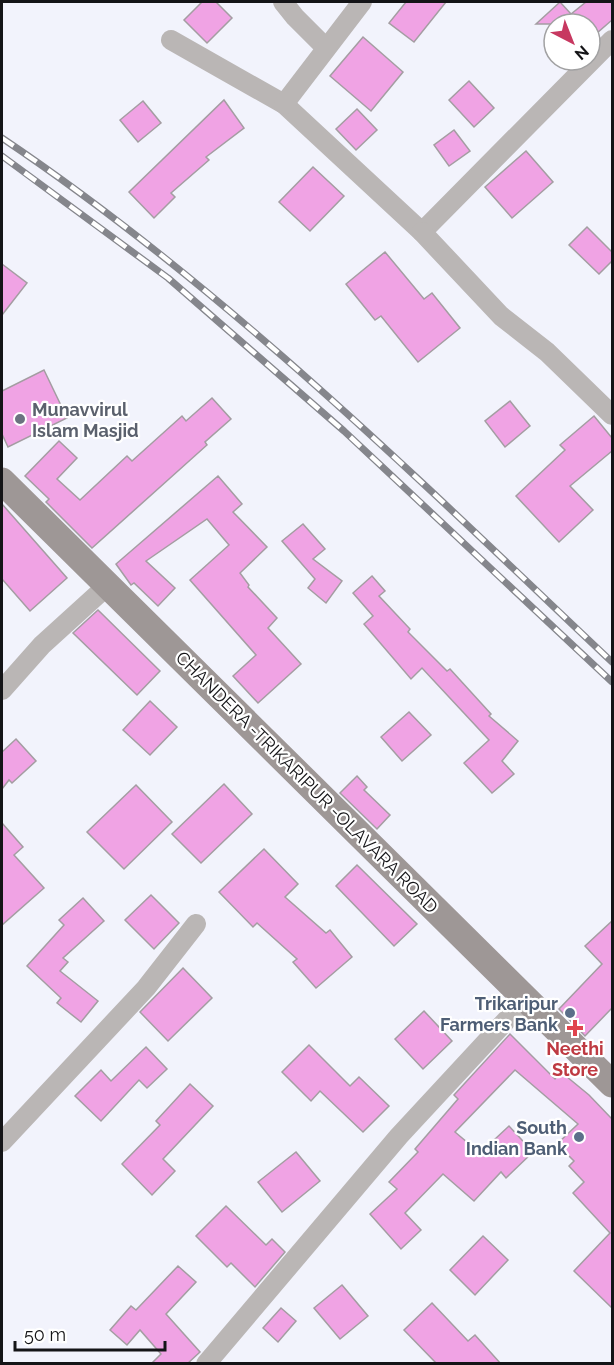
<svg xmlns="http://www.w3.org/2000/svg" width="614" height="1365" viewBox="0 0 614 1365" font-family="Raleway,sans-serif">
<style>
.building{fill:#f0a3e4;stroke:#a49da2;stroke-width:1.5}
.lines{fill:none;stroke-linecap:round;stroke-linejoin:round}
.street{stroke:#bab6b5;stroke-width:20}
.secondary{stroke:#9e9796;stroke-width:27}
.rail-casing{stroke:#85868c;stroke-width:7}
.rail{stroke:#fff;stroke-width:4.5;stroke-dasharray:14;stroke-linecap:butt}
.worship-dot{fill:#6b7280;stroke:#fff;stroke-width:2}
.service-dot{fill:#5c6f8a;stroke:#fff;stroke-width:2}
.health-dot{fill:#e0444e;stroke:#fff;stroke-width:2}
.labels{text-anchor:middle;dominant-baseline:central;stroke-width:4.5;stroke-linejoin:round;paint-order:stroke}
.worship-label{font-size:18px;font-weight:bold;fill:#5b616d;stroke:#fff;text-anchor:start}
.street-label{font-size:18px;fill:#141417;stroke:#fff}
.service-label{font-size:18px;font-weight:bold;fill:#4e5e75;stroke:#fff;text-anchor:end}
.health-label{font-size:18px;font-weight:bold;fill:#be3a42;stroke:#fff}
</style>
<rect width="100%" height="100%" fill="#f2f3fc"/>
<g class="building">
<polygon points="202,2 216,2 232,18 207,43 184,20"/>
<polygon points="406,2 446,2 414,42 389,23"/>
<polygon points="560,2 571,14 586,2 612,2 612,20 590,39 590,24 536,24"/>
<polygon points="363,37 403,72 371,111 330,76"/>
<polygon points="469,81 494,108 474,127 449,100"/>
<polygon points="224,100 244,128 206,157 209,160 171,193 175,197 154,218 129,192"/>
<polygon points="143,101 161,123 138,142 120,120"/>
<polygon points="357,109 377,130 356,150 336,129"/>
<polygon points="454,130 470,151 449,166 434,145"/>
<polygon points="526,151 553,182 512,218 485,187"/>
<polygon points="313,167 344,196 310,231 279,202"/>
<polygon points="587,227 612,252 612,261 599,274 569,245"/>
<polygon points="385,252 424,299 432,293 460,328 418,362 381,316 375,320 346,284"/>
<polygon points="2,264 27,283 2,315"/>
<polygon points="44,370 67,418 8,447 2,434 2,391"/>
<polygon points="212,398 231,419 205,442 207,445 92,548 46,502 49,499 25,476 59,441 77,458 57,479 80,500 127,456 132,461 182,416 186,421"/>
<polygon points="510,401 530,426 505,447 485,421"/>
<polygon points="594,416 612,438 612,451 570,486 593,510 559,542 516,496 565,450 560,445"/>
<polygon points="218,476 242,504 233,512 267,547 240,573 249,585 248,587 277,618 268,628 301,664 258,703 233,676 256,655 190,580 229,545 207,519 146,561 175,588 158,606 134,583 131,585 116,564"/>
<polygon points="2,504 67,578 30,611 2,579"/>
<polygon points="303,524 325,549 313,559 342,581 326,603 308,588 315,579 282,541"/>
<polygon points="372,576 385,591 379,596 410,629 408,632 447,671 450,669 491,714 489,716 518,741 502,761 514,774 492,793 464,763 489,740 422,668 411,679 364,624 373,616 353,593"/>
<polygon points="98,610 160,671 137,695 73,633"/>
<polygon points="150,701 177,727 150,755 123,730"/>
<polygon points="409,712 431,735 402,761 381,737"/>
<polygon points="16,739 36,761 12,783 9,780 2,789 2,752"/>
<polygon points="357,776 367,787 364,790 390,815 377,829 340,793"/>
<polygon points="224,784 252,814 201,863 172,834"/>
<polygon points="136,785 172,822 124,869 87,832"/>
<polygon points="2,823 23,847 14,855 44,888 2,925"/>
<polygon points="264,849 298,884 285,897 326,933 330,930 352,957 316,988 293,962 297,959 257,923 253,927 219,892"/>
<polygon points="357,865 417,924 394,946 336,886"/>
<polygon points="151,895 179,923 154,949 125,920"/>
<polygon points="83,898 104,921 63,958 68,962 60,971 98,1001 81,1022 57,1003 61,998 27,966 64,925 59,920"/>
<polygon points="612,921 612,1008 585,1036 559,1009 602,964 585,946"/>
<polygon points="183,968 212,998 168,1041 140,1012"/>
<polygon points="424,1011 452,1041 423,1069 395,1039"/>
<polygon points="510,1034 555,1079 561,1072 589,1095 612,1119 612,1308 574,1271 610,1233 573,1193 584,1182 569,1166 574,1161 557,1144 578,1124 515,1070 455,1132 480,1153 509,1126 533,1152 506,1178 501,1172 474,1201 443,1174 405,1213 421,1230 401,1249 370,1214 397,1189 389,1182 418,1152 415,1149 458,1099 454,1095"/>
<polygon points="309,1045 350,1086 359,1077 389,1106 363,1132 320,1091 311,1101 282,1072"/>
<polygon points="146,1047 167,1069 147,1088 139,1080 101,1121 75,1096 101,1070 111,1081"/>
<polygon points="190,1084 213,1106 163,1159 175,1171 152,1195 122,1164 160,1125 156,1121"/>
<polygon points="296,1152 320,1181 282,1212 258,1182"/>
<polygon points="226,1206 266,1245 272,1239 285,1252 255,1287 231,1263 227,1267 196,1236"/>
<polygon points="483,1236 508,1260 475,1295 450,1270"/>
<polygon points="178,1266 196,1282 166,1314 200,1352 187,1364 151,1364 161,1354 140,1330 127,1345 110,1330 131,1306 136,1310"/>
<polygon points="342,1285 368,1316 340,1339 314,1308"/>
<polygon points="432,1303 468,1341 475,1335 501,1364 437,1364 404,1330"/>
<polygon points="281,1308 296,1321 278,1342 263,1328"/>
</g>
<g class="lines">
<g class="street">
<polyline points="283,2 295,17 326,48"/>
<polyline points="171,40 284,104 422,232 612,40"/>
<polyline points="284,104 362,2"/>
<polyline points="422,232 501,316 547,352 612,415"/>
<polyline points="2,690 42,645 107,586"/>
<polyline points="2,1142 146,988 196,924"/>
<polyline points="206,1364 399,1136 526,999"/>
</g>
<polyline class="secondary" points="2,481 612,1084"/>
<g class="rail-casing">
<g id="rail">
<path d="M2 138C225 288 417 478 612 662"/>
<polyline points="2,156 168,278 344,431 612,682"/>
</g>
</g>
<use href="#rail" class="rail"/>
</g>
<circle class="worship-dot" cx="20" cy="419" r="6"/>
<g class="service-dot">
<circle cx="570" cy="1013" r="6"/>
<circle cx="579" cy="1137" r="6"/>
</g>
<path class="health-dot" d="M572 1019h6v6h6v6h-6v6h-6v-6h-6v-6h6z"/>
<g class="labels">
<g class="worship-label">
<text x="32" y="409">Munavvirul<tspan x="32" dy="21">Islam Masjid</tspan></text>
</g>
<g class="street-label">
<text transform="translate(307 782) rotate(45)">CHANDERA -TRIKARIPUR -OLAVARA ROAD</text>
</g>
<g class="service-label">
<text x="558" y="1003">Trikaripur<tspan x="558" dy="21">Farmers Bank</tspan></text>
<text x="567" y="1127">South<tspan x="567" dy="21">Indian Bank</tspan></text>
</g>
<g class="health-label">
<text x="575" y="1048">Neethi<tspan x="575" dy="21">Store</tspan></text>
</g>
</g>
<rect width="614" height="1365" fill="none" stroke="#141417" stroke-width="6"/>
<g transform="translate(572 42) rotate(138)"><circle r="28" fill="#ffffff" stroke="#a1a1a2" stroke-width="1.5"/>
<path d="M0-4.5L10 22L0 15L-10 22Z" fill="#c73860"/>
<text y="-9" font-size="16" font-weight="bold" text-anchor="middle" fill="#141417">N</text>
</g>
<path d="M15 1341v9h150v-9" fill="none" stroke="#141417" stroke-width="3"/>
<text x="24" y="1341" font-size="18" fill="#141417" stroke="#ffffff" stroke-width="4.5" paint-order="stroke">50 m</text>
</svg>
